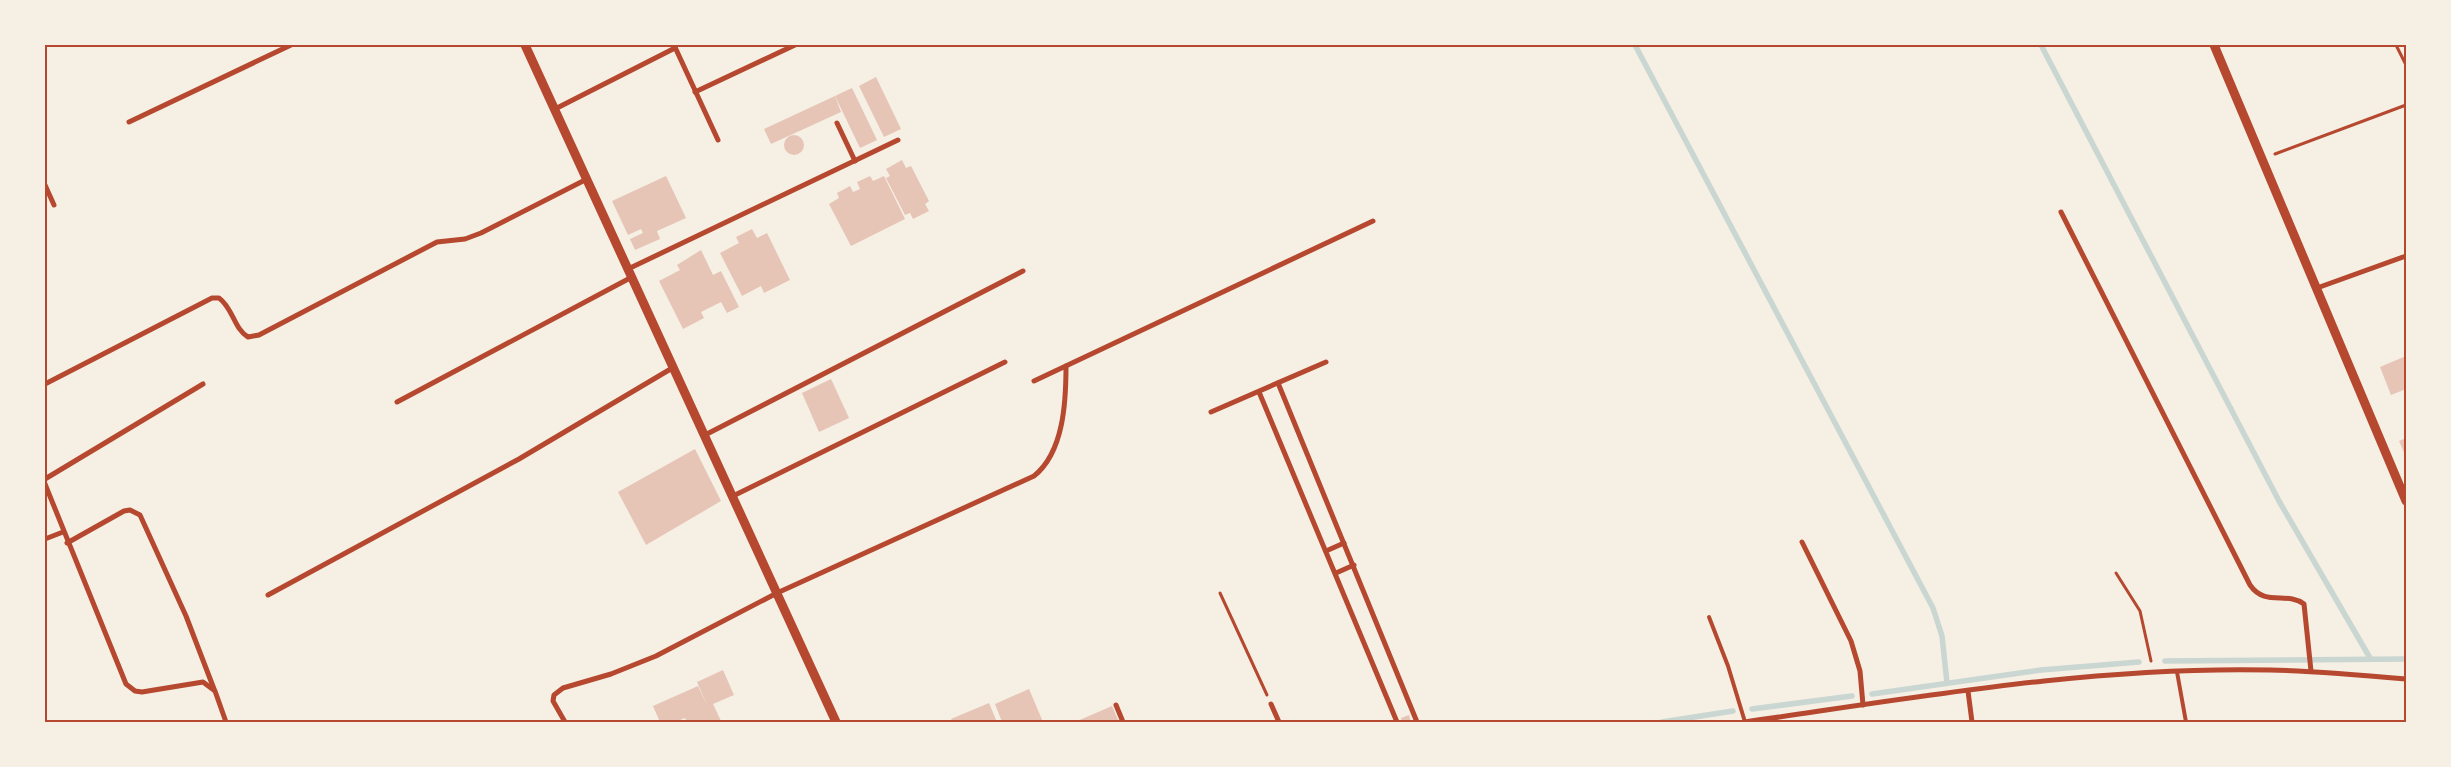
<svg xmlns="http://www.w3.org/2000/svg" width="2451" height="767" viewBox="0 0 2451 767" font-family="'Alegreya Sans',sans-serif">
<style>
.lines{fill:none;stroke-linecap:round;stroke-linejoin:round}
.stream{stroke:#c9d6d2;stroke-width:5.5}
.building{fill:#e6c5b7}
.path{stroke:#b5482f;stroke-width:3}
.service{stroke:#b5482f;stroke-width:4}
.minor{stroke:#b5482f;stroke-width:5}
.tertiary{stroke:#b5482f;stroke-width:9}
.neatline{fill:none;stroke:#b5482f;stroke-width:2}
</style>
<rect width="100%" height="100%" fill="#f6efe4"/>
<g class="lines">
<g class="stream">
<polyline points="1635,45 1933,608 1942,636 1947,683"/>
<polyline points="2041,45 2279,501 2370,658"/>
<polyline points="2165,661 2406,659"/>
<polyline points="1872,694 2041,670 2139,662"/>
<polyline points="1752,709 1852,696"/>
<polyline points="1662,722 1733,711"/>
</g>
</g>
<g class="building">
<polygon points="876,77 901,129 884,137 859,86"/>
<polygon points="852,88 877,140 860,148 835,96"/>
<polygon points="835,96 841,112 771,144 764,129"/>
<circle cx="794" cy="145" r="10"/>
<polygon points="902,160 906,168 911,166 929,201 925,204 929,211 913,219 910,213 905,215 886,178 890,176 886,169"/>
<polygon points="666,176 686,218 657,231 660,239 635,250 630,239 643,233 641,229 628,235 612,201"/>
<polygon points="870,176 873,181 884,176 905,219 851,246 829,204 839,198 837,193 850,186 853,192 860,189 857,182"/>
<polygon points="752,229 757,238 767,233 790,280 764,293 761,286 742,296 720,253 739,243 736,237"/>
<polygon points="701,250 713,275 721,271 739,307 727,313 721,302 701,312 704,318 683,329 659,281 680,270 677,265"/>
<polygon points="2406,356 2406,389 2391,395 2380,367"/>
<polygon points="831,379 849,418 819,432 802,393"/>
<polygon points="2406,438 2406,457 2399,441"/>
<polygon points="695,449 721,501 646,545 618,492"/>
<polygon points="723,670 734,695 713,704 721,721 687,722 685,718 675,722 660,722 653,706 698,686 708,707 697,682"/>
<polygon points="1029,689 1043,722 1002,722 995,704"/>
<polygon points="989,703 997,722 953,722 951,719"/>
<polygon points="1112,706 1119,722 1075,722"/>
<polygon points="1409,715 1411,722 1402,722 1401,718"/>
</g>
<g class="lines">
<g class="path">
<polyline points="2396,45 2406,65"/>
<polyline points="2275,154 2406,105"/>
<polyline points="2116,573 2140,611 2151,661"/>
<polyline points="1220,593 1267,695"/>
</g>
<g class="service">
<polyline points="1709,617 1728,666 1745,722"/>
<polyline points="2177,672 2186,722"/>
</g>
<g class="minor">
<polyline points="674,45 718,140"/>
<polyline points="695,92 795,45"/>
<polyline points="555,109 675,48"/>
<polyline points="129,122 291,45"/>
<polyline points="837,123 855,161"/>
<polyline points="45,185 54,205"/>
<path d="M2061 212 2250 585C2265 607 2287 591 2304 604L2311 671"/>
<polyline points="628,269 898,140"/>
<polyline points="2317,288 2406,256"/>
<polyline points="1034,381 1373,221"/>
<polyline points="1278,383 1417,722"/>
<path d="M45 384 212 298H219C233 308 234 329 248 337L259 335 437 242 465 239 481 233 587 179"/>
<polyline points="1259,392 1397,722"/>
<polyline points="397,402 632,277"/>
<polyline points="1211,412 1326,362"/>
<polyline points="705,435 1023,271"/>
<polyline points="45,479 203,384"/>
<polyline points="45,484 126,684 135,691 142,692 203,682 215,691 226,722"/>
<polyline points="733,496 1005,362"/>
<polyline points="45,539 63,532"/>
<polyline points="1802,542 1851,641 1860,671 1863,705"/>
<polyline points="67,543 124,511 130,510 140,515 186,616 214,689"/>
<polyline points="1326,551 1344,543"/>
<polyline points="1336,573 1354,565"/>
<polyline points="268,595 519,459 674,367"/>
<polyline points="1968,691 1972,722"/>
<polyline points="1271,704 1279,722"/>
<polyline points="1116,705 1123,722"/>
<path d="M565 722 553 701 554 695 563 688 611 674 656 656 777 593 1034 476C1064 452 1066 401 1066 366"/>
<path d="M1745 722C1919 697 2094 666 2270 670 2316 671 2361 675 2406 679"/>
</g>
<g class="tertiary">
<polyline points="525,45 836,722"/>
<polyline points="2214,45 2406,501"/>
</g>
</g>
<rect width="2451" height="767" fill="none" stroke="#f6efe4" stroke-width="92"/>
<rect x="46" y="46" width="2359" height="675" class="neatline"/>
</svg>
